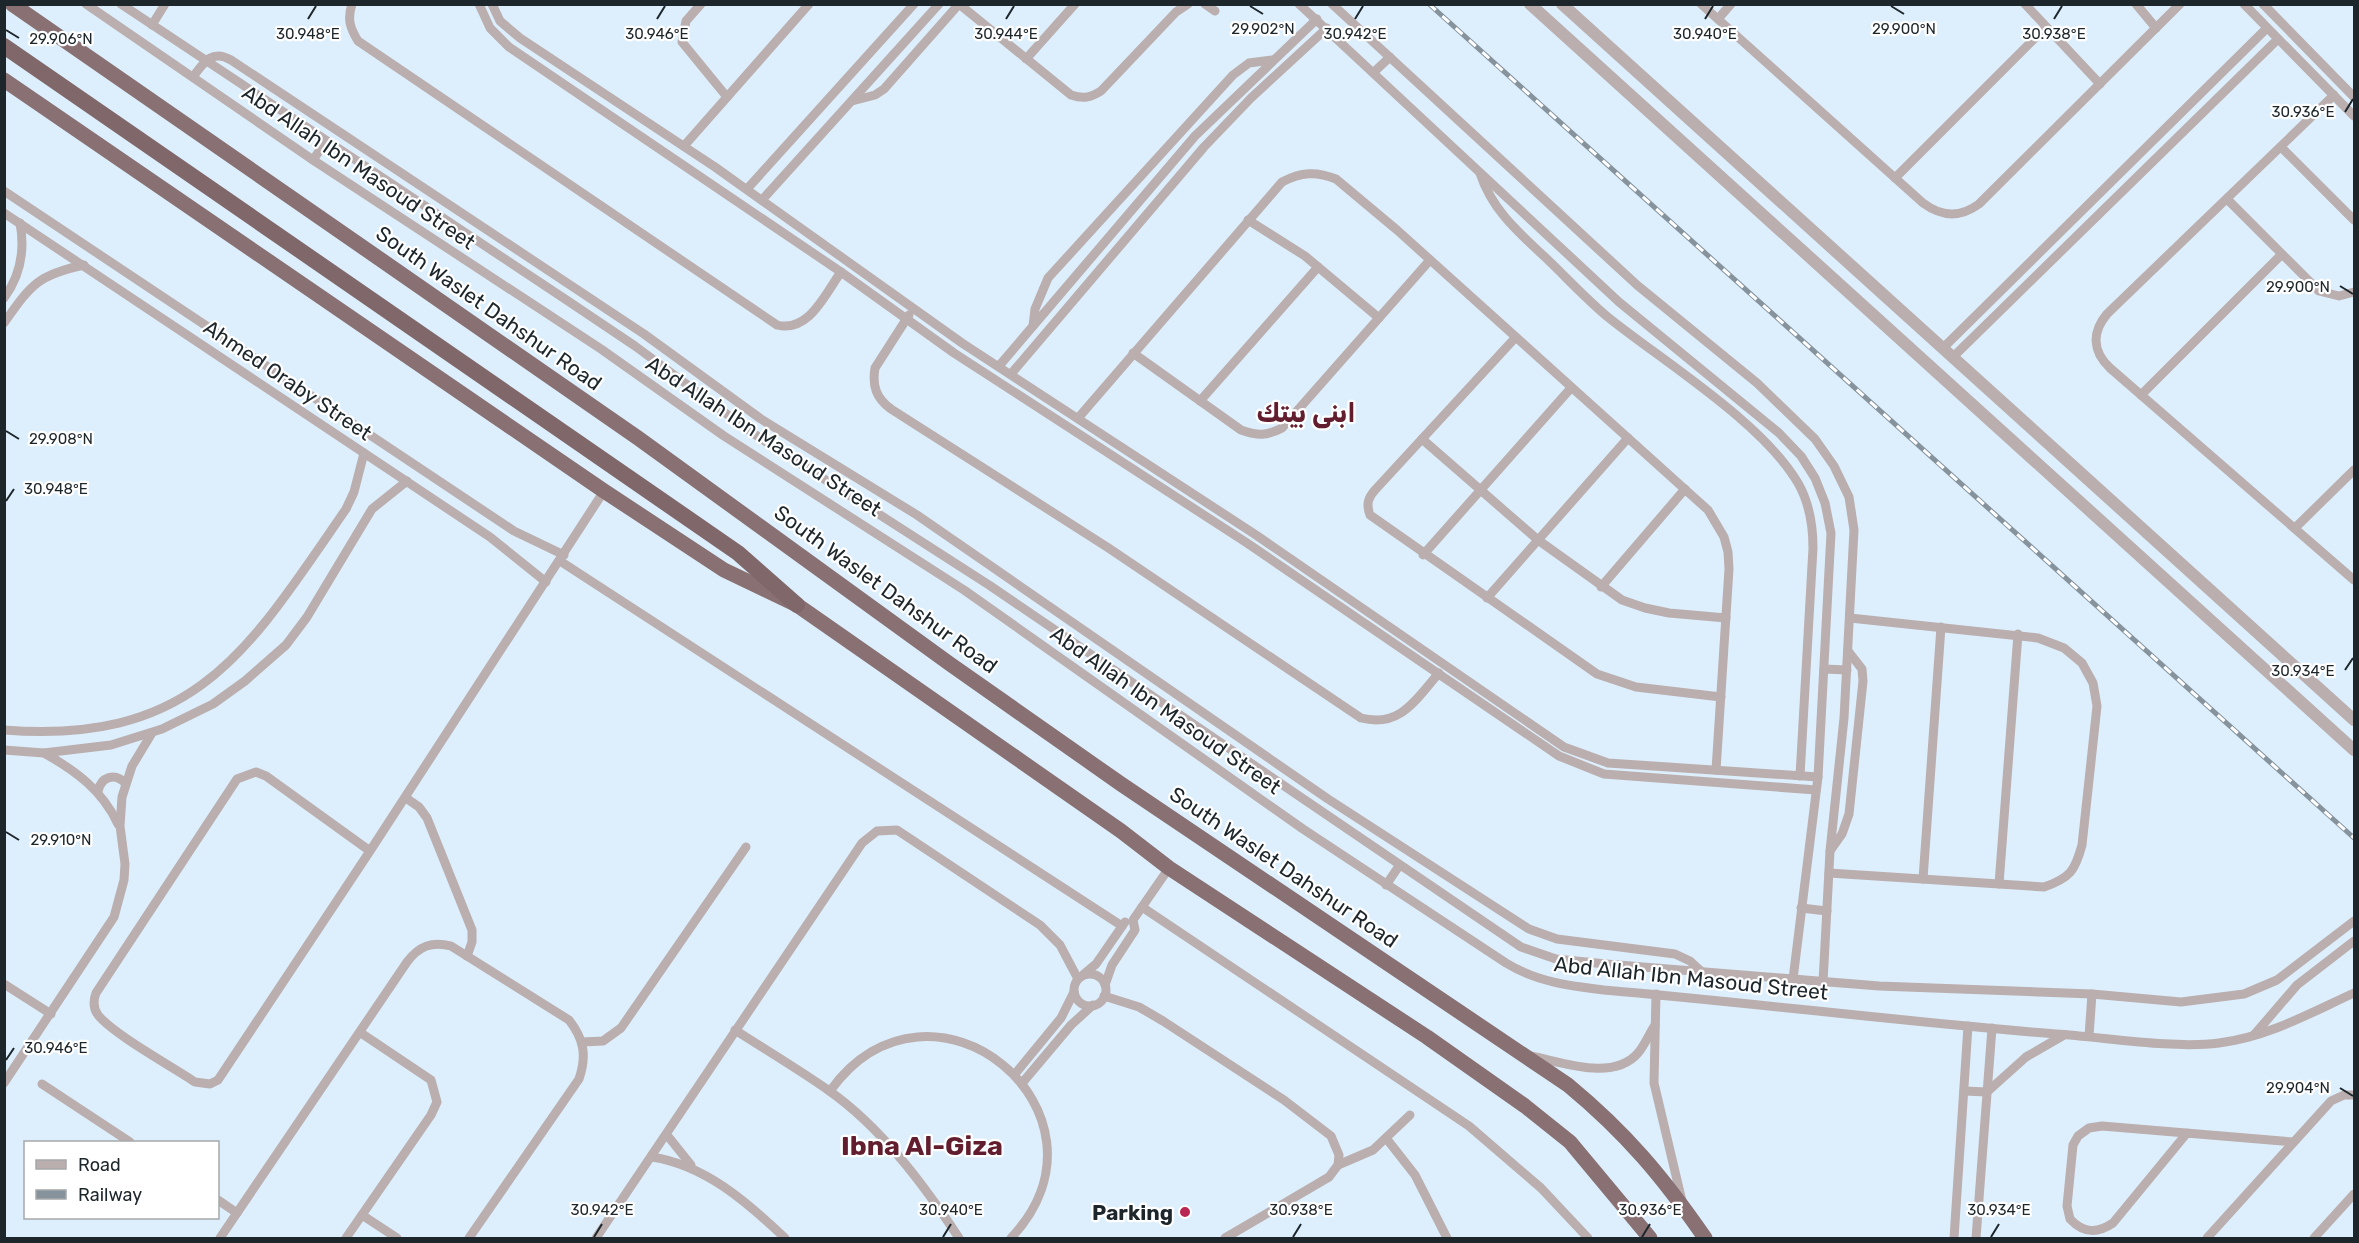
<svg xmlns="http://www.w3.org/2000/svg" width="2359" height="1243" viewBox="0 0 2359 1243" font-family="Rubik,Cairo,sans-serif">
<style>
.lines{fill:none;stroke-linecap:round;stroke-linejoin:round}
.minor{stroke:#baaeaf;stroke-width:9}
.tertiary{stroke:#baaeaf;stroke-width:12}
.trunk{stroke:#887073;stroke-width:15}
.motorway{stroke:#80676a;stroke-width:16}
.rail-casing{stroke:#86939d;stroke-width:5}
.rail{stroke:#fff;stroke-width:3;stroke-dasharray:9;stroke-linecap:butt}
.ticks{fill:none;stroke:#1d262b;stroke-width:2}
.poi-dot{fill:#b82852;stroke:#fff;stroke-width:2}
.labels{text-anchor:middle;dominant-baseline:central;stroke-width:4.5;stroke-linejoin:round;paint-order:stroke}
.street-label{font-size:21px;fill:#1d262b;stroke:#fff}
.poi-label{font-size:21px;font-weight:bold;fill:#1d262b;stroke:#fff;text-anchor:end}
.district-label{font-size:27px;font-weight:bold;fill:#621d2e;stroke:#fff}
.ticks-label{font-size:15px;text-anchor:middle;fill:#1d262b;stroke:#fff;stroke-width:4.5;stroke-linejoin:round;paint-order:stroke}
</style>
<rect width="100%" height="100%" fill="#ddeffc"/>
<g class="lines">
<g class="minor">
<path d="M86 4 313 160 601 349 724 436 964 590 1303 829 1506 963C1537 982 1570 986 1604 990 1755 1003 1905 1022 2056 1034 2104 1037 2172 1049 2219 1043 2268 1037 2310 1013 2354 993"/>
<polyline points="121,4 568,301 635,346 751,432 989,585 1521,947 1556,959 1606,964 1879,986 2092,994 2181,1002 2244,994 2277,980 2354,921"/>
<path d="M352 4C347 19 350 28 358 41L777 325C809 333 825 294 841 272"/>
<polyline points="479,4 490,28 509,47 841,272 954,353 1247,543 1559,756 1604,774 1816,790"/>
<polyline points="492,4 500,21 520,38 715,167 962,343 1256,535 1564,747 1608,763 1818,777"/>
<polyline points="701,4 686,21 682,42 727,97"/>
<path d="M959 4 1071 95C1083 99 1090 98 1101 91L1176 12 1188 4"/>
<polyline points="1205,4 1215,11"/>
<polyline points="1299,4 1619,302 1779,433 1801,456 1815,478 1825,503 1831,533 1818,777 1793,979"/>
<polyline points="1332,4 1637,285 1757,383 1815,439 1834,466 1849,497 1854,530 1844,718 1830,851 1823,982"/>
<path d="M1701 4 1923 203C1942 217 1960 218 1979 204L2180 4"/>
<polyline points="2025,4 2100,84"/>
<polyline points="2136,4 2156,28"/>
<polyline points="2244,4 2354,116"/>
<polyline points="2263,4 2354,97"/>
<polyline points="1718,19 1731,4"/>
<polyline points="152,25 165,4"/>
<polyline points="1026,59 1075,4"/>
<polyline points="1374,72 1390,57"/>
<path d="M193 77C204 62 212 49 231 60L644 334 761 419 917 515 1328 799 1529 929 1557 939 1675 954 1690 961 1702 972"/>
<path d="M2334 95 2107 314C2092 332 2092 351 2110 368L2354 580"/>
<polyline points="852,101 875,95 884,89 959,4"/>
<polyline points="684,146 809,4"/>
<polyline points="2282,148 2354,220"/>
<polyline points="313,160 326,141"/>
<path d="M1480 173C1492 210 1518 232 1546 258 1567 278 1587 300 1609 318 1664 362 1763 423 1798 483 1810 504 1813 525 1813 548L1800 776"/>
<polyline points="1895,178 2046,27"/>
<polyline points="747,189 914,4"/>
<polyline points="4,191 514,531 564,555"/>
<polyline points="762,200 939,4"/>
<polyline points="2228,200 2319,291 2339,296 2354,292"/>
<polyline points="4,213 490,537 546,582"/>
<polyline points="1248,220 1305,256 1379,318"/>
<path d="M4 298C21 275 25 250 20 223"/>
<path d="M909 315 875 368C872 386 876 398 891 409L1107 547 1361 718C1401 728 1416 699 1439 673"/>
<path d="M4 323C31 285 37 275 84 265"/>
<polyline points="1033,326 1035,309 1048,278 1233,75 1249,63 1272,60"/>
<path d="M1515 338 1375 490C1368 498 1366 504 1370 515L1597 674 1636 687 1721 697"/>
<polyline points="1942,349 2267,28"/>
<path d="M1133 353 1241 430C1258 436 1267 436 1282 428L1430 260"/>
<polyline points="1952,358 2278,39"/>
<polyline points="999,366 1195,136 1317,19"/>
<polyline points="1011,374 1204,147 1251,98 1327,28"/>
<polyline points="2141,395 2281,255"/>
<polyline points="1200,401 1318,267"/>
<path d="M1079 417 1282 182C1301 172 1316 171 1336 179L1397 230 1708 510 1724 537 1728 552 1729 569 1716 770"/>
<polyline points="1422,439 1538,540 1622,600 1645,608 1669,613 1726,618"/>
<polyline points="2295,528 2354,470"/>
<polyline points="1423,555 1571,388"/>
<polyline points="560,561 1122,926"/>
<polyline points="1601,587 1685,489"/>
<polyline points="1487,598 1628,438"/>
<polyline points="1824,669 1847,670"/>
<path d="M4 730C197 745 249 649 346 509L354 492 364 453"/>
<polyline points="4,750 44,753 111,745 162,729 213,704 245,681 286,645 307,617 372,509 407,481"/>
<path d="M44 753C76 771 102 790 118 824"/>
<path d="M98 791C101 777 115 772 125 783"/>
<polyline points="406,798 419,807 427,818 472,930 472,942 467,956"/>
<path d="M370 851 218 1080 210 1084 195 1082C173 1067 113 1034 98 1015 93 1008 93 1001 96 993L237 779 256 772 266 776 370 851 604 491"/>
<polyline points="1830,851 1842,834 1849,814 1863,681 1862,669 1848,651"/>
<path d="M1829 873 2044 887C2070 878 2075 871 2082 845L2097 706 2093 683 2082 663 2064 648 2038 638 1850 618"/>
<polyline points="1923,879 1941,627"/>
<polyline points="1999,884 2018,634"/>
<polyline points="1386,885 1399,866"/>
<polyline points="1142,907 1469,1126 1541,1188 1588,1238"/>
<polyline points="1801,908 1827,911"/>
<polyline points="1084,974 1096,964 1125,922"/>
<circle cx="1090" cy="990" r="16"/>
<polyline points="4,984 51,1014"/>
<polyline points="1105,985 1112,965 1135,930 1133,920 1169,868"/>
<polyline points="1656,994 1654,1083 1682,1201"/>
<polyline points="1104,996 1139,1007 1163,1021 1284,1100 1331,1136 1339,1155 1338,1165 1329,1177 1225,1238"/>
<path d="M735 1030C766 1050 798 1069 828 1090 881 1127 924 1185 959 1238"/>
<polyline points="2254,1035 2297,985 2354,941"/>
<polyline points="2089,1036 2092,994"/>
<polyline points="582,1042 603,1041 621,1028 746,847"/>
<path d="M1531 1056C1562 1062 1613 1082 1638 1053 1645 1045 1649 1034 1655 1025"/>
<polyline points="1015,1074 1061,1018 1074,992"/>
<polyline points="1023,1082 1071,1025 1093,1005"/>
<polyline points="4,1083 114,917 124,880 125,864 120,826 122,797 132,766 152,733"/>
<polyline points="42,1084 130,1142"/>
<path d="M830 1091C931 950 1129 1113 1011 1238"/>
<polyline points="1964,1091 1987,1092 2026,1057 2064,1035"/>
<path d="M2187 1133 2113 1223C2097 1234 2083 1233 2070 1219L2067 1206 2073 1145 2078 1136 2089 1128 2102 1126 2293 1142"/>
<polyline points="667,1135 691,1165"/>
<polyline points="1386,1138 1415,1175 1447,1238"/>
<path d="M652 1157C705 1165 747 1202 785 1238"/>
<polyline points="1338,1165 1373,1150 1410,1115"/>
<polyline points="218,1200 237,1213"/>
<polyline points="362,1215 397,1238"/>
<path d="M220 1238 407 962C419 946 432 941 451 946L569 1020C584 1039 587 1056 579 1079L469 1238"/>
<polyline points="346,1238 431,1115 437,1102 431,1080 361,1033"/>
<polyline points="596,1238 862,843 877,831 897,830 1040,925 1060,945 1078,979"/>
<polyline points="1954,1238 1968,1026"/>
<polyline points="1976,1238 1992,1028"/>
<polyline points="2207,1238 2331,1101 2344,1095 2354,1095"/>
<polyline points="2314,1238 2354,1194"/>
</g>
<g class="tertiary">
<polyline points="1530,4 2354,750"/>
<polyline points="1562,4 2354,720"/>
</g>
<g class="trunk">
<path d="M12 4 638 438 950 664 1121 784 1568 1085C1626 1133 1663 1177 1705 1238"/>
<polyline points="4,80 604,491 724,570 797,605 1121,831 1169,868 1427,1037 1525,1106 1570,1142 1650,1238"/>
</g>
<polyline class="motorway" points="4,46 738,553 797,605"/>
<g class="rail-casing">
<polyline id="rail" points="1429,4 2354,838"/>
</g>
<use href="#rail" class="rail"/>
</g>
<path class="ticks" d="M1250 6 1263 14M1891 6 1904 14M308 19 316 6M657 19 665 6M1006 19 1014 6M1355 19 1363 6M1705 19 1713 6M2054 19 2062 6M6 30 19 38M2345 112 2353 99M2340 286 2353 294M6 431 19 439M6 501 14 489M2345 670 2353 658M6 832 19 840M6 1060 14 1048M2340 1088 2353 1096M594 1237 602 1224M943 1237 951 1224M1293 1237 1301 1224M1642 1237 1650 1224M1991 1237 1999 1224"/>
<circle class="poi-dot" cx="1185" cy="1212" r="6"/>
<g class="labels">
<g class="street-label">
<text transform="translate(359 167) rotate(34)">Abd Allah Ibn Masoud Street</text>
<text transform="translate(489 308) rotate(35)">South Waslet Dahshur Road</text>
<text transform="translate(288 380) rotate(34)">Ahmed Oraby Street</text>
<text transform="translate(764 436) rotate(33)">Abd Allah Ibn Masoud Street</text>
<text transform="translate(886 589) rotate(36)">South Waslet Dahshur Road</text>
<text transform="translate(1166 710) rotate(35)">Abd Allah Ibn Masoud Street</text>
<text transform="translate(1284 867) rotate(34)">South Waslet Dahshur Road</text>
<text transform="translate(1691 978) rotate(6)">Abd Allah Ibn Masoud Street</text>
</g>
<g class="poi-label">
<text x="1173" y="1212">Parking</text>
</g>
<g class="district-label">
<text x="1306" y="413">ابنى بيتك</text>
<text x="922" y="1146">Ibna Al-Giza</text>
</g>
</g>
<g class="ticks-label">
<text x="1263" y="34">29.902°N</text>
<text x="1904" y="34">29.900°N</text>
<text x="308" y="39">30.948°E</text>
<text x="657" y="39">30.946°E</text>
<text x="1006" y="39">30.944°E</text>
<text x="1355" y="39">30.942°E</text>
<text x="1705" y="39">30.940°E</text>
<text x="2054" y="39">30.938°E</text>
<text x="61" y="44">29.906°N</text>
<text x="2303" y="117">30.936°E</text>
<text x="2298" y="292">29.900°N</text>
<text x="61" y="444">29.908°N</text>
<text x="56" y="494">30.948°E</text>
<text x="2303" y="676">30.934°E</text>
<text x="61" y="845">29.910°N</text>
<text x="56" y="1053">30.946°E</text>
<text x="2298" y="1093">29.904°N</text>
<text x="602" y="1215">30.942°E</text>
<text x="951" y="1215">30.940°E</text>
<text x="1301" y="1215">30.938°E</text>
<text x="1650" y="1215">30.936°E</text>
<text x="1999" y="1215">30.934°E</text>
</g>
<rect width="2359" height="1243" fill="none" stroke="#1d262b" stroke-width="12"/>
<rect x="24" y="1141" width="195" height="78" fill="#ffffff" stroke="#a5a8aa" stroke-width="1.5"/>
<rect x="36" y="1160" width="30" height="9" fill="#baaeaf" stroke="#a5a8aa" stroke-width="1.5"/>
<text x="78" y="1171" font-size="18" fill="#1d262b">Road</text>
<rect x="36" y="1190" width="30" height="9" fill="#86939d" stroke="#a5a8aa" stroke-width="1.5"/>
<text x="78" y="1201" font-size="18" fill="#1d262b">Railway</text>
</svg>
